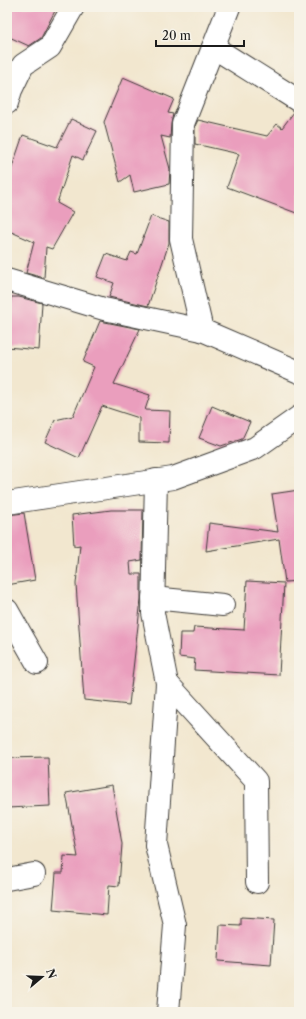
<svg xmlns="http://www.w3.org/2000/svg" width="306" height="1019" viewBox="0 0 306 1019" font-family="'Libre Caslon Text',serif">
<style>
.building{fill:#ea9ebd}
.lines{fill:none;stroke-linecap:round;stroke-linejoin:round}
.minor-casing{stroke:#3c3a37;stroke-width:24}
.minor{stroke:#fff;stroke-width:22}
</style>
<rect width="100%" height="100%" fill="#f7f3e8"/>
<filter id="ink" filterUnits="userSpaceOnUse"><feTurbulence type="fractalNoise" baseFrequency=".025" numOctaves="2"/><feDisplacementMap in="SourceGraphic" scale="8" xChannelSelector="R" yChannelSelector="G"/><feConvolveMatrix kernelMatrix="1 2 1 2 8 2 1 2 1" color-interpolation-filters="sRGB"/></filter>
<filter id="wash" filterUnits="userSpaceOnUse"><feTurbulence type="fractalNoise" baseFrequency=".012" numOctaves="4" result="noise"/><feDisplacementMap in="SourceGraphic" scale="16" xChannelSelector="R" yChannelSelector="G"/><feGaussianBlur stdDeviation="0.9" result="paint"/><feColorMatrix in="noise" values="0 0 0 0 0 0 0 0 0 0 0 0 0 0 0 0 0 1.4 0 .05"/><feComposite in="paint" operator="in"/></filter>
<g filter="url(#wash)">
<rect width="100%" height="100%" fill="#f2e7cf"/>
<g id="blocks">
<g class="building">
<polygon points="7,7 57,7 41,38 29,46 7,36"/>
<polygon points="123,77 174,99 168,113 173,114 171,124 170,138 161,136 170,169 169,184 134,192 130,175 120,182 104,122"/>
<polygon points="294,112 299,113 299,214 227,187 239,154 195,144 195,126 198,120 267,136 277,124 282,128"/>
<polygon points="71,119 97,131 83,160 73,155 57,203 73,212 52,249 46,247 44,278 26,273 34,242 7,230 7,182 23,135 57,147"/>
<polygon points="151,216 169,222 169,243 148,306 109,297 114,283 97,277 106,254 127,261 131,252 137,254"/>
<polygon points="11,297 19,297 42,303 39,350 7,347"/>
<polygon points="100,321 140,329 114,384 150,395 145,410 170,411 169,443 139,442 139,418 102,406 79,458 45,442 55,420 73,416 94,367 83,362"/>
<polygon points="212,406 250,422 242,439 221,446 199,438"/>
<polygon points="299,490 299,581 285,582 279,539 206,551 209,523 278,532 272,494"/>
<polygon points="111,510 143,510 142,560 130,562 131,574 141,574 141,599 129,705 84,700 76,584 80,545 74,546 72,515"/>
<polygon points="24,513 35,580 7,585 7,515"/>
<polygon points="247,581 284,583 279,675 194,670 195,659 179,657 180,633 193,633 194,627 244,630"/>
<polygon points="48,757 50,806 7,808 7,758"/>
<polygon points="112,785 122,844 119,886 109,885 107,915 53,910 56,873 63,873 64,856 78,857 66,793"/>
<polygon points="241,918 274,920 271,965 218,961 220,925 241,926"/>
</g>
</g>
</g>
<g filter="url(#ink)">
<use href="#blocks" fill-opacity="0" stroke="#3c3a37" stroke-width="1"/>
<g class="lines">
<g class="minor-casing">
<g id="minor">
<polyline points="213,47 299,101"/>
<polyline points="7,103 11,90 23,65 50,47 73,7"/>
<polyline points="7,280 104,309 202,330 299,372"/>
<polyline points="202,330 181,239 183,124 229,7"/>
<polyline points="156,480 153,613 167,683 156,845 175,925 168,1012"/>
<polyline points="7,503 173,478 255,448 299,417"/>
<polyline points="153,598 223,605"/>
<polyline points="7,610 37,663"/>
<polyline points="167,683 256,781 257,882"/>
<polyline points="7,879 34,874"/>
</g>
</g>
<use href="#minor" class="minor"/>
</g>
</g>
<rect width="306" height="1019" fill="none" stroke="#f7f3e8" stroke-width="24"/>
<g transform="translate(42 977) rotate(71)" stroke="#f7f3e8" stroke-width="3" paint-order="stroke">
<path d="M0-3L7 15L0 10L-7 15Z" fill="#1c1c1c"/>
<text y="-6" font-size="11" font-weight="bold" text-anchor="middle" fill="#1c1c1c">N</text>
</g>
<path d="M156 40v6h88v-6" fill="none" stroke="#1c1c1c" stroke-width="2"/>
<text x="162" y="40" font-size="12" fill="#1c1c1c" stroke="#f7f3e8" stroke-width="3" paint-order="stroke">20 m</text>
</svg>
